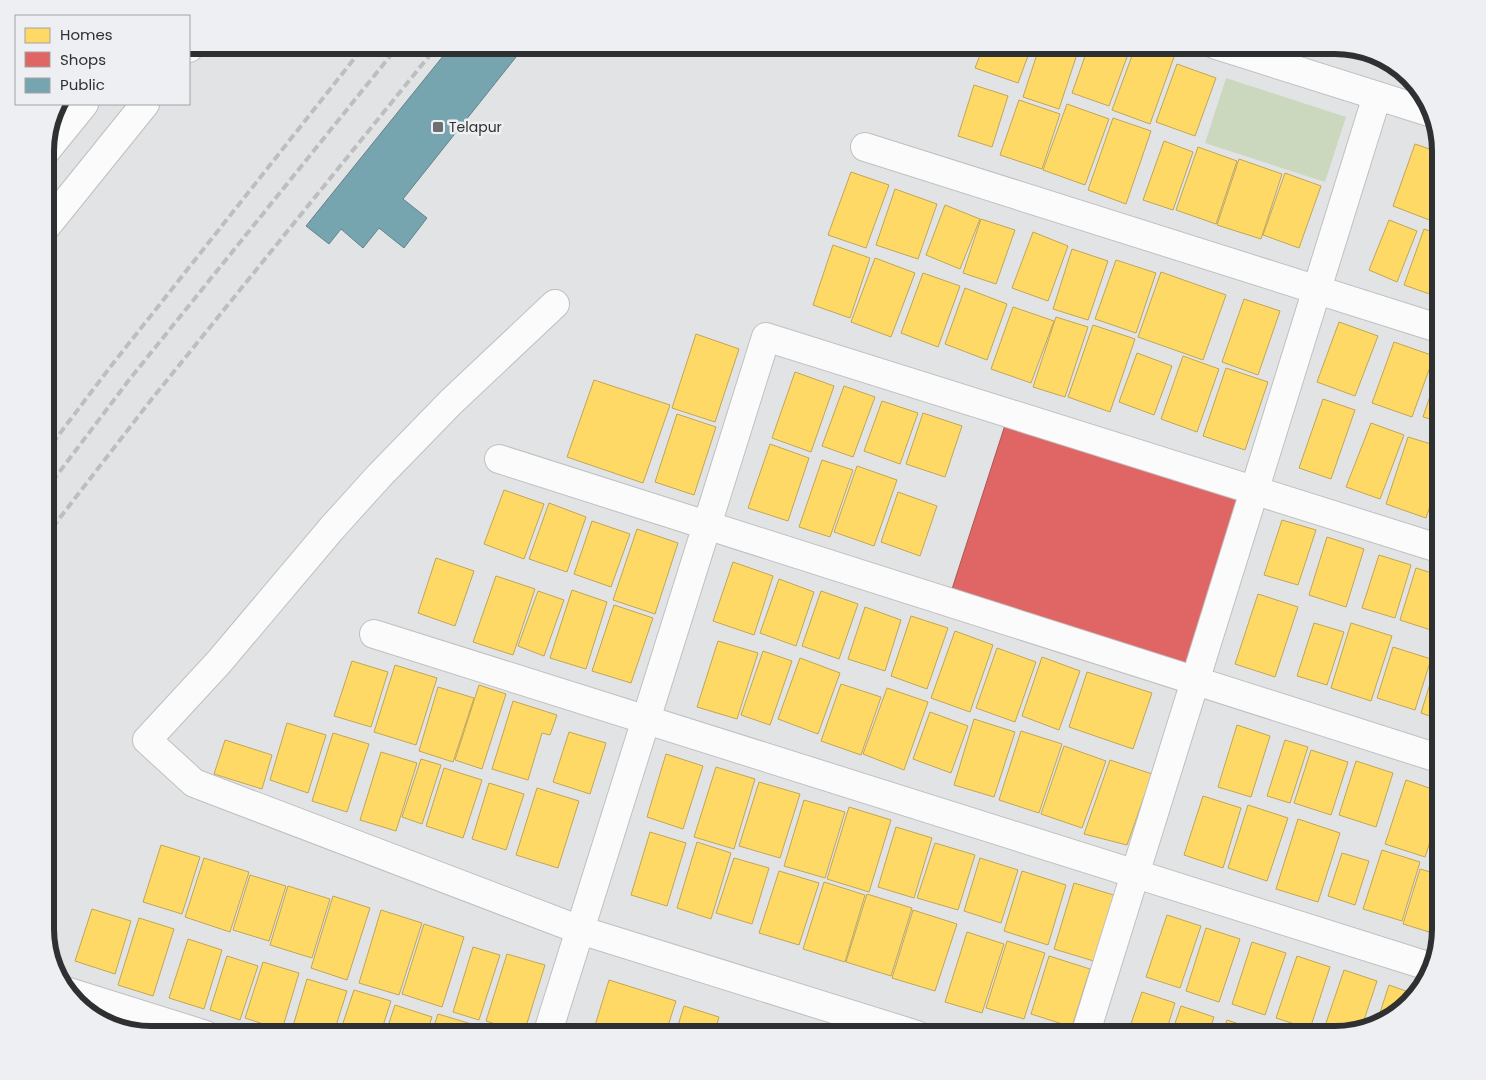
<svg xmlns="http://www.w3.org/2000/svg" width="1486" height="1080" viewBox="0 0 1486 1080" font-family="Poppins,sans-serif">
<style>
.green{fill:#cbd8be}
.homes{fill:#ffd966;stroke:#c1a656}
.shops{fill:#e06666;stroke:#ab5656}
.public{fill:#76a5af;stroke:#618289}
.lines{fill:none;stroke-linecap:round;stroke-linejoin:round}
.minor-casing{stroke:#bfc0c1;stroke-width:30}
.minor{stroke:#fbfbfb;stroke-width:28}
.rail{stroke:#bdbebe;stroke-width:4;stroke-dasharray:8 4;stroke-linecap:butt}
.poi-dot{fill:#6e6f70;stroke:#eeeff3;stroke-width:2}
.labels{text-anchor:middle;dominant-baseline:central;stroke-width:5;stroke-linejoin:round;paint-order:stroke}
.poi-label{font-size:14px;fill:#2f3031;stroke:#eeeff3;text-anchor:start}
.rim{fill:none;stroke:#2f3031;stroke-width:6}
</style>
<rect width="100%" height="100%" fill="#e2e3e5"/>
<polygon class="green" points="1226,78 1346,117 1325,182 1205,143"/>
<g class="homes">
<polygon points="984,45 1032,45 1018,83 975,68"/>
<polygon points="1040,45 1080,45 1059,109 1023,97"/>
<polygon points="1089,45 1094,45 1127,57 1109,106 1072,93"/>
<polygon points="1136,45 1143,45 1174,57 1150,124 1112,110"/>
<polygon points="1177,64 1216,78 1195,136 1156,122"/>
<polygon points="974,85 1008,96 992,147 958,136"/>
<polygon points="1019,100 1060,114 1042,169 1000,155"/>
<polygon points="1067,104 1109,119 1085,185 1043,170"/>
<polygon points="1113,118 1151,131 1126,204 1088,190"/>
<polygon points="1164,141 1193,152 1173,210 1143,200"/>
<polygon points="1415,144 1441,153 1441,196 1432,221 1393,206"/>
<polygon points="1198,147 1237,161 1216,224 1176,210"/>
<polygon points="1239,159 1282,174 1261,239 1217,225"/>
<polygon points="851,172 889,185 866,248 828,235"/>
<polygon points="1285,173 1321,186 1299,248 1263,235"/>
<polygon points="895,189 937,204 918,259 876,245"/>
<polygon points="945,205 980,219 960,269 926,255"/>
<polygon points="981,219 1015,230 996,284 963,273"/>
<polygon points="1389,220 1417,231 1397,282 1369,270"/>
<polygon points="1424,229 1441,235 1441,298 1404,285"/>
<polygon points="1033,232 1068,246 1048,301 1012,288"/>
<polygon points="833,245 870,258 850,318 813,305"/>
<polygon points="1072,249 1108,261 1088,320 1053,309"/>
<polygon points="875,258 915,273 891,337 851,322"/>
<polygon points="1116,260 1156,273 1136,333 1095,319"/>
<polygon points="1161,272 1226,295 1203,360 1138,337"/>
<polygon points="923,273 960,286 938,347 901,333"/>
<polygon points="965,288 1007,304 987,360 945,344"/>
<polygon points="1244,299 1280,311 1258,375 1222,362"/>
<polygon points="1013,307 1054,321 1031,383 991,369"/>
<polygon points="1056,317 1088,327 1065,397 1033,387"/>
<polygon points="1339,322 1378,336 1355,396 1317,382"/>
<polygon points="1093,325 1135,339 1110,412 1068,397"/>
<polygon points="696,334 739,349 715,422 672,408"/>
<polygon points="1394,342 1434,356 1412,417 1372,403"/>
<polygon points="1137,353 1172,366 1154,415 1119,402"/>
<polygon points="1183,356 1219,369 1197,432 1161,419"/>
<polygon points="1441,363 1441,422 1423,417"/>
<polygon points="1226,368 1268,382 1245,450 1203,436"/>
<polygon points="795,372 834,386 811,452 772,438"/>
<polygon points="594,380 670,405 643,483 567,457"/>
<polygon points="844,386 875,397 853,457 822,446"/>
<polygon points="1323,399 1355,410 1331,479 1299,468"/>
<polygon points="882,401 918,413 900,464 864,451"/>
<polygon points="923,413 962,426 945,477 906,464"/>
<polygon points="677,414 716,427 694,495 655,482"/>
<polygon points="1371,423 1404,435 1380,499 1346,487"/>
<polygon points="1408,437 1441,447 1441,473 1426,518 1386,504"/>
<polygon points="770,444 809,458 788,521 748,508"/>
<polygon points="822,460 853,470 830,537 799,527"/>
<polygon points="857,466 897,480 874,546 834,532"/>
<polygon points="504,490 544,504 524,559 484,544"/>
<polygon points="898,492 937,506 920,556 881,542"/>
<polygon points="549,503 586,517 567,572 529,559"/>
<polygon points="1282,520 1316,530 1298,585 1264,575"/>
<polygon points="592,521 630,534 611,587 574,574"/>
<polygon points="637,529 678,543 655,614 613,600"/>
<polygon points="1327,537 1364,549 1346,607 1309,595"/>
<polygon points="1379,555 1411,565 1395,618 1362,608"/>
<polygon points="436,558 474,571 455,626 418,613"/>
<polygon points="733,562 773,576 754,635 713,621"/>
<polygon points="1416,568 1441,576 1441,619 1437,632 1400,620"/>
<polygon points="496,576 535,589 513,655 473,642"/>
<polygon points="779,579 814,592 796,646 760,633"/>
<polygon points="572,590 607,602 586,669 550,658"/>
<polygon points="538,591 564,600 544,656 518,646"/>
<polygon points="821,591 858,604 839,659 802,646"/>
<polygon points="1258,594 1298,607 1275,677 1235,664"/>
<polygon points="614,605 653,618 631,683 592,671"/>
<polygon points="865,607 901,620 885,671 848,659"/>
<polygon points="911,616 948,628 927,689 891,676"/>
<polygon points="1314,623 1344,632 1327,685 1297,676"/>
<polygon points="1351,623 1392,636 1371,701 1331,688"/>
<polygon points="955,631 993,645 970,712 931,698"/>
<polygon points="718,641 758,653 737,719 697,707"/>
<polygon points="1393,647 1431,659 1415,710 1377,698"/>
<polygon points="997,648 1036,662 1015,722 976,708"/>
<polygon points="763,651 792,661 770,725 741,715"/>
<polygon points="1042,657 1080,671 1059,730 1022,716"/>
<polygon points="800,658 840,673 818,734 778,719"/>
<polygon points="352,661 388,672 371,727 334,716"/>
<polygon points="1437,661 1441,662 1441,720 1421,713"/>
<polygon points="395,665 437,678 416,745 374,732"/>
<polygon points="1087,672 1152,693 1133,749 1069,727"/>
<polygon points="841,684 881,697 861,755 821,741"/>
<polygon points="479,685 506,694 482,769 455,760"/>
<polygon points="438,687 474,698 453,762 419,751"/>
<polygon points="887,688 928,702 904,770 863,754"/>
<polygon points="513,701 557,715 550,735 542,733 528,780 492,769"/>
<polygon points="930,712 968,726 951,773 913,759"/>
<polygon points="974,719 1015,732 994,797 954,785"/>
<polygon points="287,723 326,735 308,793 270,780"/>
<polygon points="1237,725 1270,736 1251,797 1218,787"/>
<polygon points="1021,731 1062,744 1039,813 999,800"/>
<polygon points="569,732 606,743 590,794 553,782"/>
<polygon points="333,733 369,744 347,812 312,801"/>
<polygon points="225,740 272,755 262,789 214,774"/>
<polygon points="1285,740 1308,747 1290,803 1267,796"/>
<polygon points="1064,746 1106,761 1082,828 1041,814"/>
<polygon points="1311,750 1348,762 1331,815 1294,803"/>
<polygon points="381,752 417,763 396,831 360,820"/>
<polygon points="666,754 703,766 683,829 647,817"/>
<polygon points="421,759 441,765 422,824 402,817"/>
<polygon points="1110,760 1152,774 1127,845 1084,834"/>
<polygon points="1356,761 1393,773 1376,827 1339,815"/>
<polygon points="716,767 755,779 734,849 694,837"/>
<polygon points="444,768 482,780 463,838 426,826"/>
<polygon points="1406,780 1441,792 1441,809 1425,857 1385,844"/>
<polygon points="759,782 800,794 780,858 739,846"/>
<polygon points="489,783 524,794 506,850 472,839"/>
<polygon points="537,788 579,801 558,868 516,855"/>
<polygon points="1203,796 1241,808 1223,868 1184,855"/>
<polygon points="804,800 845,812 825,878 784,866"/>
<polygon points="1248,805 1288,818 1267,881 1228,868"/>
<polygon points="849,807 891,820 869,892 827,879"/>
<polygon points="1298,819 1340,833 1318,902 1276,889"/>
<polygon points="896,827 932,838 914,898 878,887"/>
<polygon points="650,832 686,843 667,906 631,895"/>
<polygon points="1441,836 1441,854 1436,853"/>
<polygon points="697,842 731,853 711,919 677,908"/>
<polygon points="935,843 975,855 958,910 917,898"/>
<polygon points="161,845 200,857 182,914 143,902"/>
<polygon points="1382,850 1420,862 1402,921 1363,909"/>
<polygon points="1342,853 1369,861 1355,905 1328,896"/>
<polygon points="204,858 249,872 230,932 185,917"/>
<polygon points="734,858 769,868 752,924 716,913"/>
<polygon points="980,858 1018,870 1001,923 964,911"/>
<polygon points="1420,869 1441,875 1441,929 1439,935 1403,924"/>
<polygon points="779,871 819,883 799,945 759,933"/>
<polygon points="1022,871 1066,885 1048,945 1004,931"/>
<polygon points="250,875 286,886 269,941 233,930"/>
<polygon points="824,882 865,895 845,962 803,949"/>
<polygon points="1074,883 1117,896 1097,962 1054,949"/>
<polygon points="288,886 330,899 312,958 270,945"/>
<polygon points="867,894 912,908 891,976 846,962"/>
<polygon points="333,896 370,908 347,980 311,968"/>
<polygon points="92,909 131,921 115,974 75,961"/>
<polygon points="381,910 422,923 399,995 359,983"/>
<polygon points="913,910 957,924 935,991 892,978"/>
<polygon points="1167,915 1201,926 1180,988 1146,977"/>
<polygon points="139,918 174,929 153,996 118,985"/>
<polygon points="424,924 464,937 442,1007 402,994"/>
<polygon points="1206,928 1240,939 1219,1002 1186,991"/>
<polygon points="967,932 1004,944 982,1013 945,1002"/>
<polygon points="188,939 222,950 204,1009 169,998"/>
<polygon points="1007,941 1045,953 1024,1019 986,1008"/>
<polygon points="1252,942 1286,953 1265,1015 1232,1004"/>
<polygon points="473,947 500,955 479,1020 453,1012"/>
<polygon points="507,954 545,965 524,1033 486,1021"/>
<polygon points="227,956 258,966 240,1020 210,1010"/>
<polygon points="1049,956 1090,969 1072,1027 1031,1014"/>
<polygon points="1297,956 1330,967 1310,1029 1276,1018"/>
<polygon points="263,962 299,973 282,1030 245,1018"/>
<polygon points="1344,970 1377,981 1361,1029 1331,1035 1323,1032"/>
<polygon points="307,979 347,991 333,1035 322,1035 293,1026"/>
<polygon points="609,980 676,1001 665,1035 602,1035 593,1032"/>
<polygon points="1389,985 1417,995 1382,1024 1376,1025"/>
<polygon points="354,990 391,1001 380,1035 339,1035"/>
<polygon points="1142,992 1175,1003 1165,1035 1127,1035"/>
<polygon points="395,1005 432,1017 426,1035 385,1035"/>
<polygon points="684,1006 719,1017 714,1035 675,1035"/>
<polygon points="1181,1006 1214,1017 1208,1035 1171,1035"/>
<polygon points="438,1014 475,1025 472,1035 431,1035"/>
<polygon points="1227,1020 1260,1031 1259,1035 1222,1035"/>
<polygon points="492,1029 510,1035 490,1035"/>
<polygon points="737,1029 756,1035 735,1035"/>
</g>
<polygon class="shops" points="1007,419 1240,494 1186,664 952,589"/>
<polygon class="public" points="452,45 521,45 524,47 403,199 427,218 404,248 379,228 363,248 341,229 329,244 306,226"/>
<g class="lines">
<g class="minor-casing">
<g id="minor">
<polyline points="1216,45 1432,113"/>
<polyline points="189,48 191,45"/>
<polyline points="865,147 1441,329"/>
<polyline points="45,152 84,104"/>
<polyline points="45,228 145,104"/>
<polyline points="555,304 451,402 379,476 332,528 219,662 147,740 194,783 580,930 917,1035"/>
<polyline points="499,459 1441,759"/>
<polyline points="374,634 1428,966"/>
<polyline points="69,992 206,1035"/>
<polyline points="547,1035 766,337 1441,549"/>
<polyline points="1085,1035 1377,96"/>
</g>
</g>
<use href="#minor" class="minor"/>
<g class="rail">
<polyline points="45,453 111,366 365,45"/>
<polyline points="45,491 129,380 399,45"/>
<polyline points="45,537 151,400 438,45"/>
</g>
</g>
<rect class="poi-dot" x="432" y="121" width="12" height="12" rx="2.5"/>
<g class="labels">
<g class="poi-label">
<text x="449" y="127">Telapur</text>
</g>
</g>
<path d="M0 0H1486V1080H0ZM151 54H1335A97 97 0 0 1 1432 151V929A97 97 0 0 1 1335 1026H151A97 97 0 0 1 54 929V151A97 97 0 0 1 151 54Z" fill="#eeeff3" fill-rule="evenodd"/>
<path class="rim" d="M151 54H1335A97 97 0 0 1 1432 151V929A97 97 0 0 1 1335 1026H151A97 97 0 0 1 54 929V151A97 97 0 0 1 151 54Z"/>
<rect x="15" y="15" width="175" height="90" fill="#eeeff3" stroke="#a2a3a5"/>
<rect x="25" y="28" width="25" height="15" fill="#ffd966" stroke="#a2a3a5"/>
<text x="60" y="40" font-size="15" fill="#2f3031">Homes</text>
<rect x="25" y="52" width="25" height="15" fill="#e06666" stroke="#a2a3a5"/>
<text x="60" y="65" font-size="15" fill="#2f3031">Shops</text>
<rect x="25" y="78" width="25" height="15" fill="#76a5af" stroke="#a2a3a5"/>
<text x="60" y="90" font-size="15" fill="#2f3031">Public</text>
</svg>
